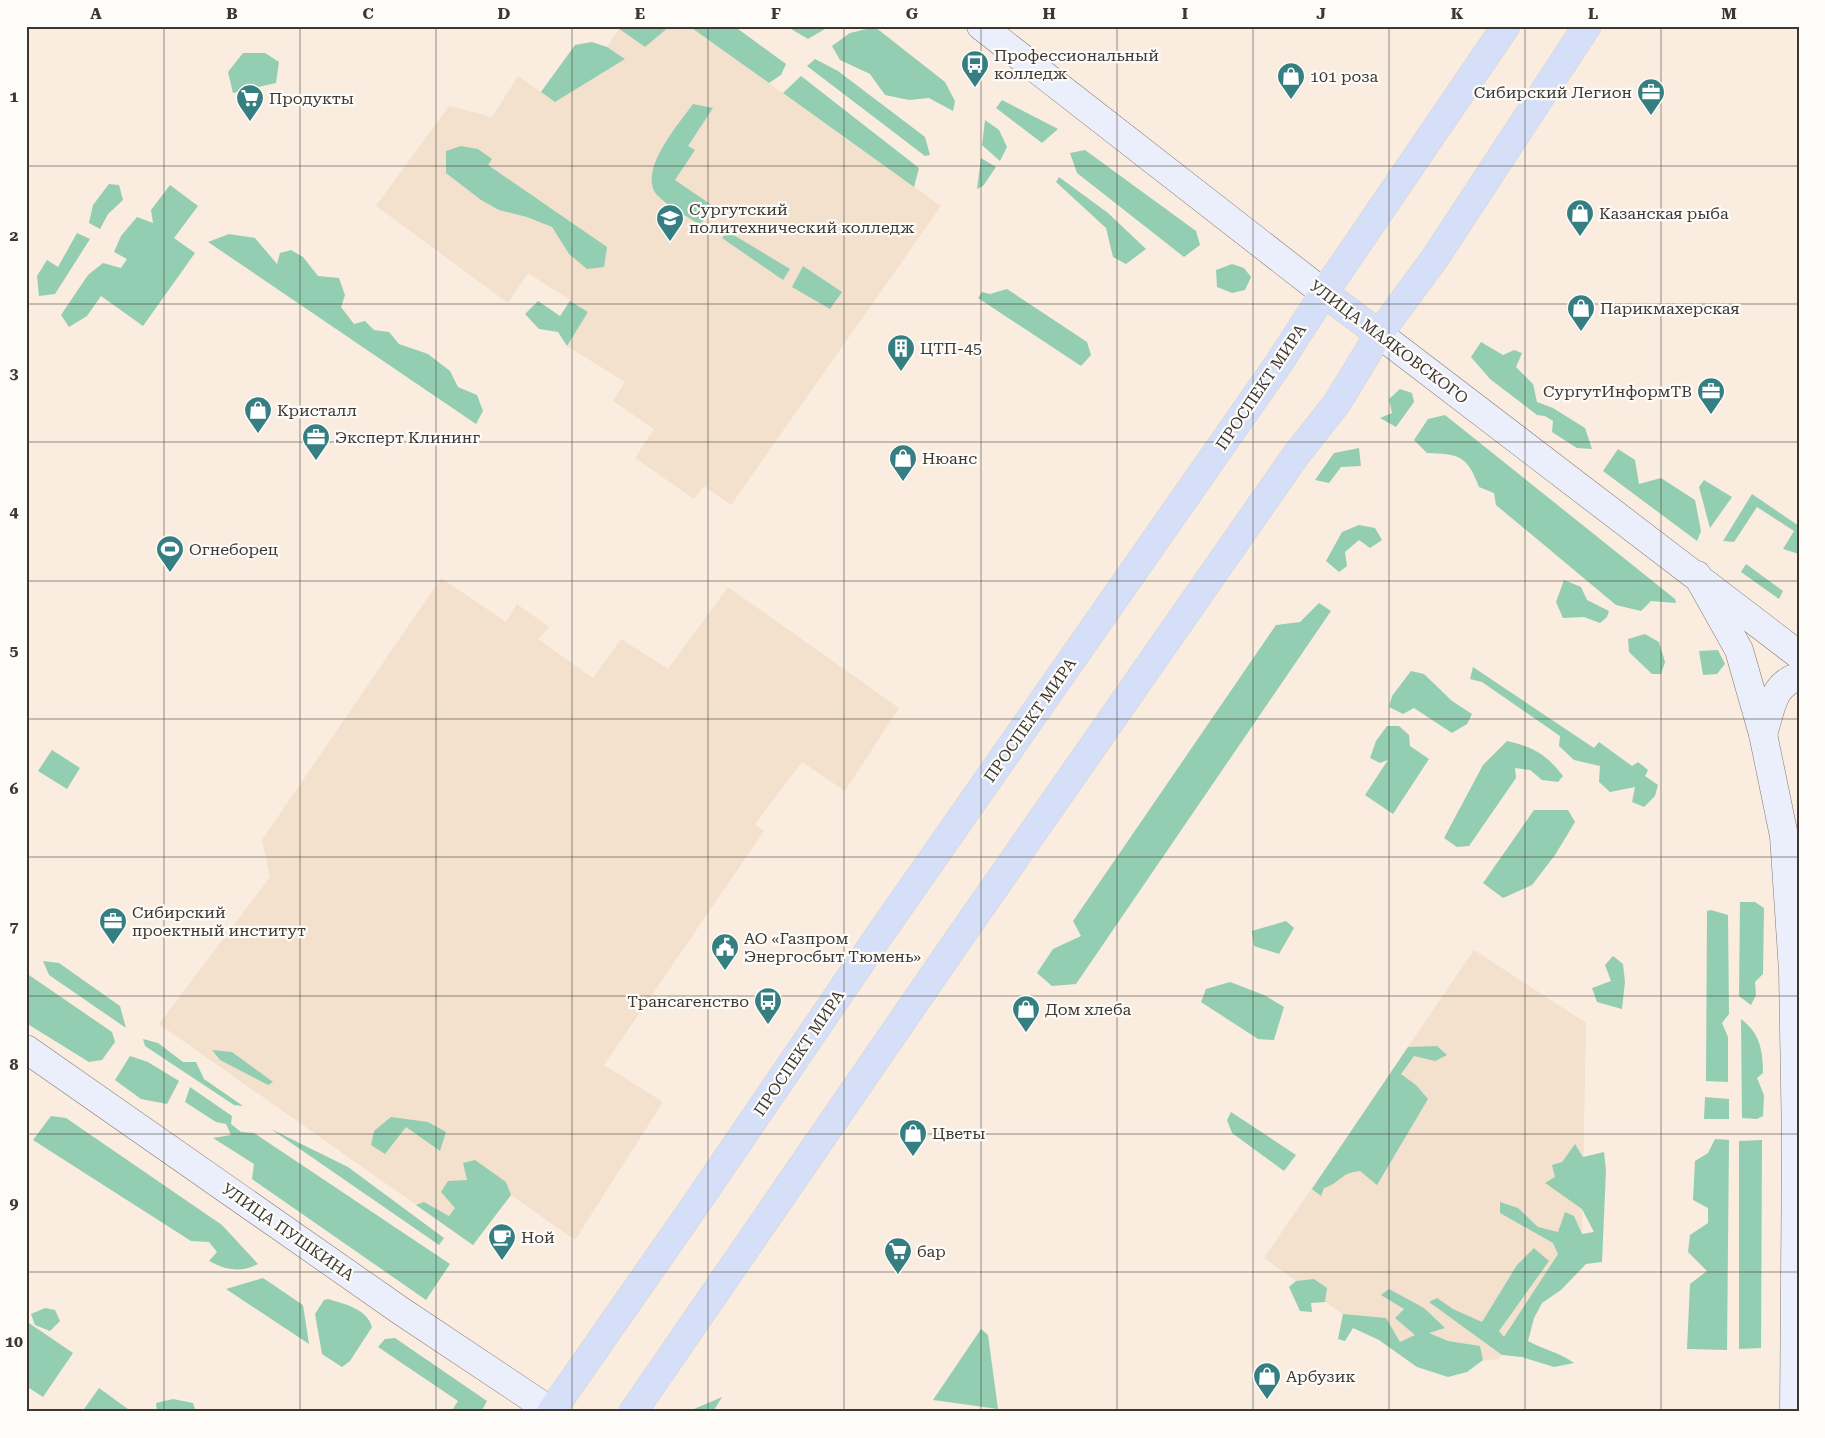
<svg xmlns="http://www.w3.org/2000/svg" width="1825" height="1438" viewBox="0 0 1825 1438" font-family="'Roboto Serif',serif">
<style>
.built{fill:#f3e1ce}
.green{fill:#93ceb2}
.lines{fill:none;stroke-linecap:round;stroke-linejoin:round}
.secondary-casing{stroke:#85796d;stroke-width:29}
.primary-casing{stroke:#d4d3d2;stroke-width:29}
.secondary{stroke:#ebeffb;stroke-width:28}
.primary{stroke:#d6dff8;stroke-width:28}
.grid{fill:none;stroke:#3c3732;stroke-width:1;stroke-opacity:0.55}
.labels{text-anchor:middle;dominant-baseline:central;stroke-width:4.5;stroke-linejoin:round;paint-order:stroke}
.poi-label{font-size:16px;fill:#3c3732;stroke:#fefcf9;text-anchor:start}
.street-label{font-size:16px;fill:#3c3732;stroke:#fefcf9}
.neatline{fill:none;stroke:#3c3732;stroke-width:2}
.grid-label{font-size:16px;text-anchor:middle;font-weight:bold;fill:#3c3732}
</style>
<rect width="100%" height="100%" fill="#faecdf"/>
<g class="built">
<polygon points="670,26 689,26 941,206 731,505 704,486 694,499 635,458 654,429 613,401 625,382 567,346 588,312 528,273 508,303 376,206 449,106 492,117 518,76 555,102 624,59 607,47 619,29 645,47"/>
<polygon points="441,578 506,622 517,604 549,627 538,639 593,678 621,639 668,669 728,587 899,708 845,791 802,762 755,824 764,831 604,1065 663,1102 575,1240 511,1195 473,1245 159,1024 270,877 262,840"/>
<polygon points="1474,950 1586,1023 1582,1234 1499,1359 1417,1367 1264,1258"/>
</g>
<g class="green">
<polygon points="615,26 670,26 645,47"/>
<polygon points="689,26 734,26 786,64 781,75 769,83"/>
<polygon points="786,26 830,26 808,39"/>
<polygon points="875,27 945,82 955,101 953,111 929,98 909,100 885,95 870,74 840,60 832,46 850,33"/>
<polygon points="592,42 607,47 625,59 555,102 541,92 575,45"/>
<polygon points="243,53 265,53 279,62 276,83 233,93 228,72"/>
<polygon points="815,59 838,71 925,137 930,155 925,156 807,66"/>
<polygon points="801,76 919,168 914,187 783,93"/>
<polygon points="1002,100 1058,129 1042,143 996,108"/>
<path d="M693 104 713 108 688 146 695 150 675 180 713 206 700 225C687 216 669 207 658 196 636 172 679 124 693 104Z"/>
<polygon points="985,120 999,130 1007,147 1000,161 982,145"/>
<polygon points="461,146 478,149 492,159 488,165 607,247 604,267 587,269 569,254 552,227 527,217 499,210 481,200 446,173 446,151"/>
<polygon points="1085,150 1196,231 1200,245 1184,257 1077,173 1070,153"/>
<polygon points="981,158 996,167 983,186 977,189"/>
<polygon points="1059,177 1108,213 1146,249 1126,264 1113,257 1106,228 1056,182"/>
<polygon points="109,184 119,185 123,200 108,214 100,229 89,223 93,205"/>
<polygon points="170,185 198,206 174,238 195,253 143,326 101,296 87,316 69,327 61,315 88,275 103,263 121,268 127,259 114,252 121,236 137,217 153,223 151,210"/>
<polygon points="727,231 790,269 783,280 722,238"/>
<polygon points="77,233 90,239 55,294 39,296 37,276 47,260 58,267"/>
<polygon points="229,234 255,238 277,264 280,253 291,250 303,257 318,276 339,278 345,295 341,307 354,324 365,321 374,330 389,332 399,344 428,354 450,371 458,387 477,395 483,411 476,424 208,242"/>
<polygon points="1232,264 1244,268 1251,277 1245,290 1232,293 1217,287 1216,270"/>
<polygon points="803,266 842,292 830,309 792,287"/>
<polygon points="1007,289 1087,342 1091,355 1081,366 978,298 982,292 990,294"/>
<polygon points="538,301 560,316 570,301 588,312 567,346 558,332 539,329 525,314"/>
<polygon points="1481,342 1503,355 1514,350 1522,353 1516,367 1533,384 1537,402 1553,408 1585,428 1592,449 1577,448 1552,432 1553,421 1545,416 1537,415 1490,379 1471,357"/>
<polygon points="1400,389 1412,393 1414,402 1396,427 1380,418 1392,413 1389,399"/>
<path d="M1445 415 1675 599 1676 603 1651 601 1641 611 1616 605 1496 505 1494 493 1479 487C1467 455 1459 454 1427 453L1414 440 1428 419Z"/>
<polygon points="1359,448 1361,466 1341,467 1329,483 1315,480 1334,453"/>
<polygon points="1618,449 1635,460 1639,484 1661,478 1695,500 1701,531 1697,541 1603,471"/>
<polygon points="1704,480 1732,497 1710,528 1699,487"/>
<polygon points="1752,494 1799,526 1799,554 1783,549 1794,531 1757,507 1734,542 1723,541"/>
<polygon points="1359,525 1375,528 1382,540 1370,548 1359,540 1345,552 1347,566 1339,572 1326,561 1342,532"/>
<polygon points="1746,564 1783,591 1779,599 1741,572"/>
<polygon points="1564,580 1581,587 1587,600 1609,611 1607,617 1600,623 1584,617 1563,618 1556,602"/>
<polygon points="1319,603 1331,611 1076,984 1052,986 1037,973 1053,949 1081,936 1073,921 1276,625 1300,622"/>
<polygon points="1645,634 1659,642 1665,662 1661,674 1652,674 1629,652 1628,639"/>
<polygon points="1718,650 1725,664 1717,674 1703,675 1699,651"/>
<polygon points="1473,667 1594,748 1599,742 1632,766 1638,762 1648,770 1645,776 1658,785 1655,796 1644,807 1632,802 1635,787 1610,792 1599,782 1600,766 1574,760 1559,746 1560,736 1482,682 1470,679"/>
<polygon points="1411,671 1424,674 1452,701 1472,714 1467,724 1452,733 1414,708 1403,714 1389,707 1392,696"/>
<polygon points="1387,726 1399,726 1409,735 1410,746 1429,759 1393,814 1365,795 1388,760 1380,763 1370,758 1376,741"/>
<path d="M1507 741C1533 747 1546 754 1563 776L1558 782 1542 780 1530 770 1515 768 1516 778 1469 846 1457 847 1444 838 1483 765Z"/>
<polygon points="52,750 80,768 67,789 38,771"/>
<polygon points="1534,810 1568,810 1575,822 1555,855 1532,885 1503,898 1483,883"/>
<polygon points="1740,902 1755,902 1764,908 1763,974 1755,982 1756,995 1751,1005 1739,996"/>
<polygon points="1711,910 1728,915 1729,1014 1722,1023 1728,1037 1728,1082 1706,1081 1707,911"/>
<polygon points="1286,921 1294,928 1279,954 1254,946 1252,931"/>
<polygon points="1613,956 1623,964 1625,982 1622,1009 1597,1002 1592,988 1611,981 1605,965"/>
<polygon points="43,961 59,963 120,1006 126,1028 49,975"/>
<polygon points="26,973 112,1032 115,1042 102,1060 89,1062 26,1023"/>
<polygon points="1230,982 1264,995 1284,1007 1274,1040 1258,1039 1201,1002 1206,989"/>
<path d="M1741 1019C1760 1033 1763 1051 1763 1073L1757 1078 1764 1095 1763 1116 1757 1119 1742 1118Z"/>
<polygon points="143,1039 158,1043 183,1062 196,1062 204,1079 243,1106 234,1105 145,1046"/>
<path d="M1437 1046 1447 1055 1435 1061 1414 1056 1401 1074 1416 1085 1428 1099 1377 1185 1360 1171C1339 1173 1341 1183 1324 1188L1321 1196 1312 1189 1408 1047Z"/>
<polygon points="212,1050 232,1052 273,1082 268,1085 220,1060"/>
<polygon points="130,1056 148,1062 179,1081 167,1104 141,1099 115,1080"/>
<polygon points="190,1087 232,1116 231,1124 241,1132 254,1133 450,1264 426,1300 252,1179 254,1164 213,1138 231,1135 226,1124 216,1122 185,1102"/>
<polygon points="1705,1097 1729,1099 1729,1119 1704,1119"/>
<polygon points="1231,1112 1296,1155 1284,1171 1232,1133 1227,1120"/>
<path d="M51 1116 66 1118 222 1225 258 1264C240 1273 226 1270 209 1261L217 1252 209 1242 191 1241 33 1140Z"/>
<polygon points="391,1117 428,1122 446,1132 440,1151 406,1127 385,1154 371,1145 374,1131"/>
<polygon points="271,1129 348,1167 444,1238 439,1245"/>
<polygon points="1715,1139 1729,1140 1727,1350 1687,1349 1690,1284 1707,1271 1688,1252 1690,1235 1708,1223 1708,1208 1693,1200 1695,1161 1708,1153"/>
<polygon points="1762,1140 1761,1348 1739,1349 1739,1141"/>
<path d="M1575 1144 1583 1157 1604 1152 1606 1170 1602 1262 1586 1264 1561 1290 1542 1303 1534 1318 1528 1341C1544 1350 1559 1352 1574 1363L1554 1367 1522 1357 1502 1355 1429 1302 1437 1298 1453 1309 1482 1322 1517 1265 1534 1248 1549 1261 1499 1331 1504 1337 1558 1254 1553 1243 1500 1213V1202L1518 1208 1538 1227 1558 1232 1565 1212 1574 1216 1582 1234 1594 1232 1582 1209 1545 1183 1555 1177 1552 1165 1562 1162Z"/>
<polygon points="475,1160 506,1182 511,1195 473,1245 416,1205 424,1202 449,1216 455,1208 441,1192 448,1181 467,1180 463,1163"/>
<polygon points="263,1278 303,1305 309,1344 226,1289"/>
<polygon points="1314,1279 1327,1288 1325,1302 1311,1303 1312,1312 1300,1311 1289,1287 1296,1281"/>
<polygon points="1389,1289 1424,1308 1445,1328 1429,1333 1448,1341 1480,1346 1483,1360 1467,1372 1448,1377 1417,1367 1379,1340 1353,1328 1345,1341 1338,1339 1343,1314 1386,1318 1400,1342 1415,1335 1395,1318 1404,1309 1381,1295"/>
<path d="M328 1299C345 1304 367 1309 372 1327L350 1361 342 1367 322 1354 315 1314 324 1300Z"/>
<polygon points="45,1308 55,1310 60,1321 50,1331 35,1325 31,1314"/>
<polygon points="26,1321 73,1353 43,1397 26,1386"/>
<polygon points="981,1329 988,1335 998,1409 933,1400"/>
<polygon points="395,1338 487,1401 481,1412 451,1412 458,1401 378,1347 385,1339"/>
<polygon points="99,1388 132,1412 82,1412"/>
<polygon points="722,1397 713,1412 687,1412"/>
<polygon points="173,1399 193,1403 196,1412 157,1412 156,1403"/>
</g>
<g class="lines">
<g class="secondary-casing">
<g id="secondary">
<polyline points="981,26 1324,293"/>
<polyline points="1379,334 1799,655"/>
<polyline points="1697,575 1739,650 1763,734 1784,836 1793,971 1796,1141 1794,1412"/>
<path d="M1763 734C1771 711 1772 683 1799 677"/>
<polyline points="26,1049 401,1311 551,1411"/>
</g>
</g>
<g class="primary-casing">
<g id="primary">
<polyline points="1324,293 1379,334"/>
<polyline points="551,1412 696,1204 878,937 1279,363 1324,293 1506,26"/>
<polyline points="633,1412 960,937 1296,455 1337,403 1379,334 1435,258 1587,26"/>
</g>
</g>
<use href="#secondary" class="secondary"/>
<use href="#primary" class="primary"/>
</g>
<path class="grid" d="M164 26V1412M300 26V1412M436 26V1412M572 26V1412M708 26V1412M844 26V1412M981 26V1412M1117 26V1412M1253 26V1412M1389 26V1412M1525 26V1412M1661 26V1412M26 166H1799M26 304H1799M26 442H1799M26 581H1799M26 719H1799M26 857H1799M26 996H1799M26 1134H1799M26 1272H1799"/>
<defs>
<g id="bus-pin" transform="scale(1.4375)"><path d="M0 17L-7.5 6A9.5 9.5 0 1 1 7.5 6Z" fill="#357e81" stroke="#fefcf9"/><path d="M-5-6H5V4H4V6H2V4H-2V6H-4V4H-5ZM-3.5-4V0h7V-4ZM-3.5 1.2v1.5H-2V1.2ZM2 1.2v1.5H3.5V1.2Z" fill="#fff"/></g>
<g id="shop-pin" transform="scale(1.4375)"><path d="M0 17L-7.5 6A9.5 9.5 0 1 1 7.5 6Z" fill="#357e81" stroke="#fefcf9"/><path d="M-5-2.5h2.3a2.7 3.5 0 0 1 5.4 0H5L5.5 6h-11ZM-1.5-2.5h3a1.5 2.3 0 0 0-3 0Z" fill="#fff"/></g>
<g id="office-pin" transform="scale(1.4375)"><path d="M0 17L-7.5 6A9.5 9.5 0 1 1 7.5 6Z" fill="#357e81" stroke="#fefcf9"/><path d="M-6-3h4V-5.5h4V-3h4V5H-6ZM-1-4.5V-3h2v-1.5ZM-6 0V1H6V0Z" fill="#fff"/></g>
<g id="supermarket-pin" transform="scale(1.4375)"><path d="M0 17L-7.5 6A9.5 9.5 0 1 1 7.5 6Z" fill="#357e81" stroke="#fefcf9"/><path d="M-6-5.5h2.5l.6 2H6L4.5 2H-2.5L-4.4-4H-6ZM-1.5 3.2a1.3 1.3 0 1 0 .1 0ZM3 3.2a1.3 1.3 0 1 0 .1 0Z" fill="#fff"/></g>
<g id="university-pin" transform="scale(1.4375)"><path d="M0 17L-7.5 6A9.5 9.5 0 1 1 7.5 6Z" fill="#357e81" stroke="#fefcf9"/><path d="M0-5L7-2L0 1L-7-2ZM-4 1L0 2.5L4 1V4Q0 6-4 4Z" fill="#fff"/></g>
<g id="building-pin" transform="scale(1.4375)"><path d="M0 17L-7.5 6A9.5 9.5 0 1 1 7.5 6Z" fill="#357e81" stroke="#fefcf9"/><path d="M-4-6H4V6H1V3H-1V6H-4ZM-2.5-4.3h1.7v1.8h-1.7ZM.8-4.3h1.7v1.8H.8ZM-2.5-1h1.7V.8h-1.7ZM.8-1h1.7V.8H.8Z" fill="#fff"/></g>
<g id="stadium-pin" transform="scale(1.4375)"><path d="M0 17L-7.5 6A9.5 9.5 0 1 1 7.5 6Z" fill="#357e81" stroke="#fefcf9"/><path d="M0-5a6.5 5 0 1 0 0 10a6.5 5 0 1 0 0-10ZM-3.5-1.8h7v3.6h-7Z" fill="#fff"/></g>
<g id="civic-pin" transform="scale(1.4375)"><path d="M0 17L-7.5 6A9.5 9.5 0 1 1 7.5 6Z" fill="#357e81" stroke="#fefcf9"/><path d="M-.6-6.5H3V-4.5H.6V-3L4-1V1h2V6H-6V1h2V-1L-.6-3ZM-1.2 2.5V6h2.4V2.5Z" fill="#fff"/></g>
<g id="cafe-pin" transform="scale(1.4375)"><path d="M0 17L-7.5 6A9.5 9.5 0 1 1 7.5 6Z" fill="#357e81" stroke="#fefcf9"/><path d="M-5.5-4.5H6V0H3Q3 3.5 0 3.5H-2.5Q-5.5 3.5-5.5 0ZM3-3.2v2h1.7v-2ZM-6 4.5H4V6H-6Z" fill="#fff"/></g>
</defs>
<g fill-rule="evenodd">
<use href="#bus-pin" x="975" y="64"/>
<use href="#shop-pin" x="1291" y="76"/>
<use href="#office-pin" x="1651" y="92"/>
<use href="#supermarket-pin" x="250" y="98"/>
<use href="#shop-pin" x="1580" y="213"/>
<use href="#university-pin" x="670" y="218"/>
<use href="#shop-pin" x="1581" y="308"/>
<use href="#building-pin" x="901" y="348"/>
<use href="#office-pin" x="1711" y="391"/>
<use href="#shop-pin" x="258" y="410"/>
<use href="#office-pin" x="316" y="437"/>
<use href="#shop-pin" x="903" y="458"/>
<use href="#stadium-pin" x="170" y="549"/>
<use href="#office-pin" x="113" y="921"/>
<use href="#civic-pin" x="725" y="947"/>
<use href="#bus-pin" x="768" y="1001"/>
<use href="#shop-pin" x="1026" y="1009"/>
<use href="#shop-pin" x="913" y="1133"/>
<use href="#cafe-pin" x="502" y="1237"/>
<use href="#supermarket-pin" x="898" y="1251"/>
<use href="#shop-pin" x="1267" y="1376"/>
</g>
<g class="labels">
<g class="poi-label">
<text x="994" y="55">Профессиональный<tspan x="994" dy="18">колледж</tspan></text>
<text x="1310" y="76">101 роза</text>
<text x="1632" y="92" text-anchor="end">Сибирский Легион</text>
<text x="269" y="98">Продукты</text>
<text x="689" y="209">Сургутский<tspan x="689" dy="18">политехнический колледж</tspan></text>
<text x="1599" y="213">Казанская рыба</text>
<text x="1600" y="308">Парикмахерская</text>
<text x="920" y="348">ЦТП-45</text>
<text x="1692" y="391" text-anchor="end">СургутИнформТВ</text>
<text x="277" y="410">Кристалл</text>
<text x="335" y="437">Эксперт Клининг</text>
<text x="922" y="458">Нюанс</text>
<text x="189" y="549">Огнеборец</text>
<text x="132" y="912">Сибирский<tspan x="132" dy="18">проектный институт</tspan></text>
<text x="744" y="938">АО «Газпром<tspan x="744" dy="18">Энергосбыт Тюмень»</tspan></text>
<text x="749" y="1001" text-anchor="end">Трансагенство</text>
<text x="1045" y="1009">Дом хлеба</text>
<text x="932" y="1133">Цветы</text>
<text x="521" y="1237">Ной</text>
<text x="917" y="1251">бар</text>
<text x="1286" y="1376">Арбузик</text>
</g>
<g class="street-label">
<text transform="translate(1389 342) rotate(37)">УЛИЦА МАЯКОВСКОГО</text>
<text transform="translate(1261 387) rotate(-56)">ПРОСПЕКТ МИРА</text>
<text transform="translate(1030 720) rotate(-55)">ПРОСПЕКТ МИРА</text>
<text transform="translate(799 1053) rotate(-56)">ПРОСПЕКТ МИРА</text>
<text transform="translate(288 1232) rotate(35)">УЛИЦА ПУШКИНА</text>
</g>
</g>
<rect width="1825" height="1438" fill="none" stroke="#fefcf9" stroke-width="55"/>
<rect x="28" y="28" width="1770" height="1382" class="neatline"/>
<g class="grid-label">
<text x="96" y="19">A</text>
<text x="232" y="19">B</text>
<text x="368" y="19">C</text>
<text x="504" y="19">D</text>
<text x="640" y="19">E</text>
<text x="776" y="19">F</text>
<text x="912" y="19">G</text>
<text x="1049" y="19">H</text>
<text x="1185" y="19">I</text>
<text x="1321" y="19">J</text>
<text x="1457" y="19">K</text>
<text x="1593" y="19">L</text>
<text x="1729" y="19">M</text>
<text x="14" y="102">1</text>
<text x="14" y="241">2</text>
<text x="14" y="379">3</text>
<text x="14" y="517">4</text>
<text x="14" y="656">5</text>
<text x="14" y="794">6</text>
<text x="14" y="932">7</text>
<text x="14" y="1070">8</text>
<text x="14" y="1209">9</text>
<text x="14" y="1347">10</text>
</g>
</svg>
